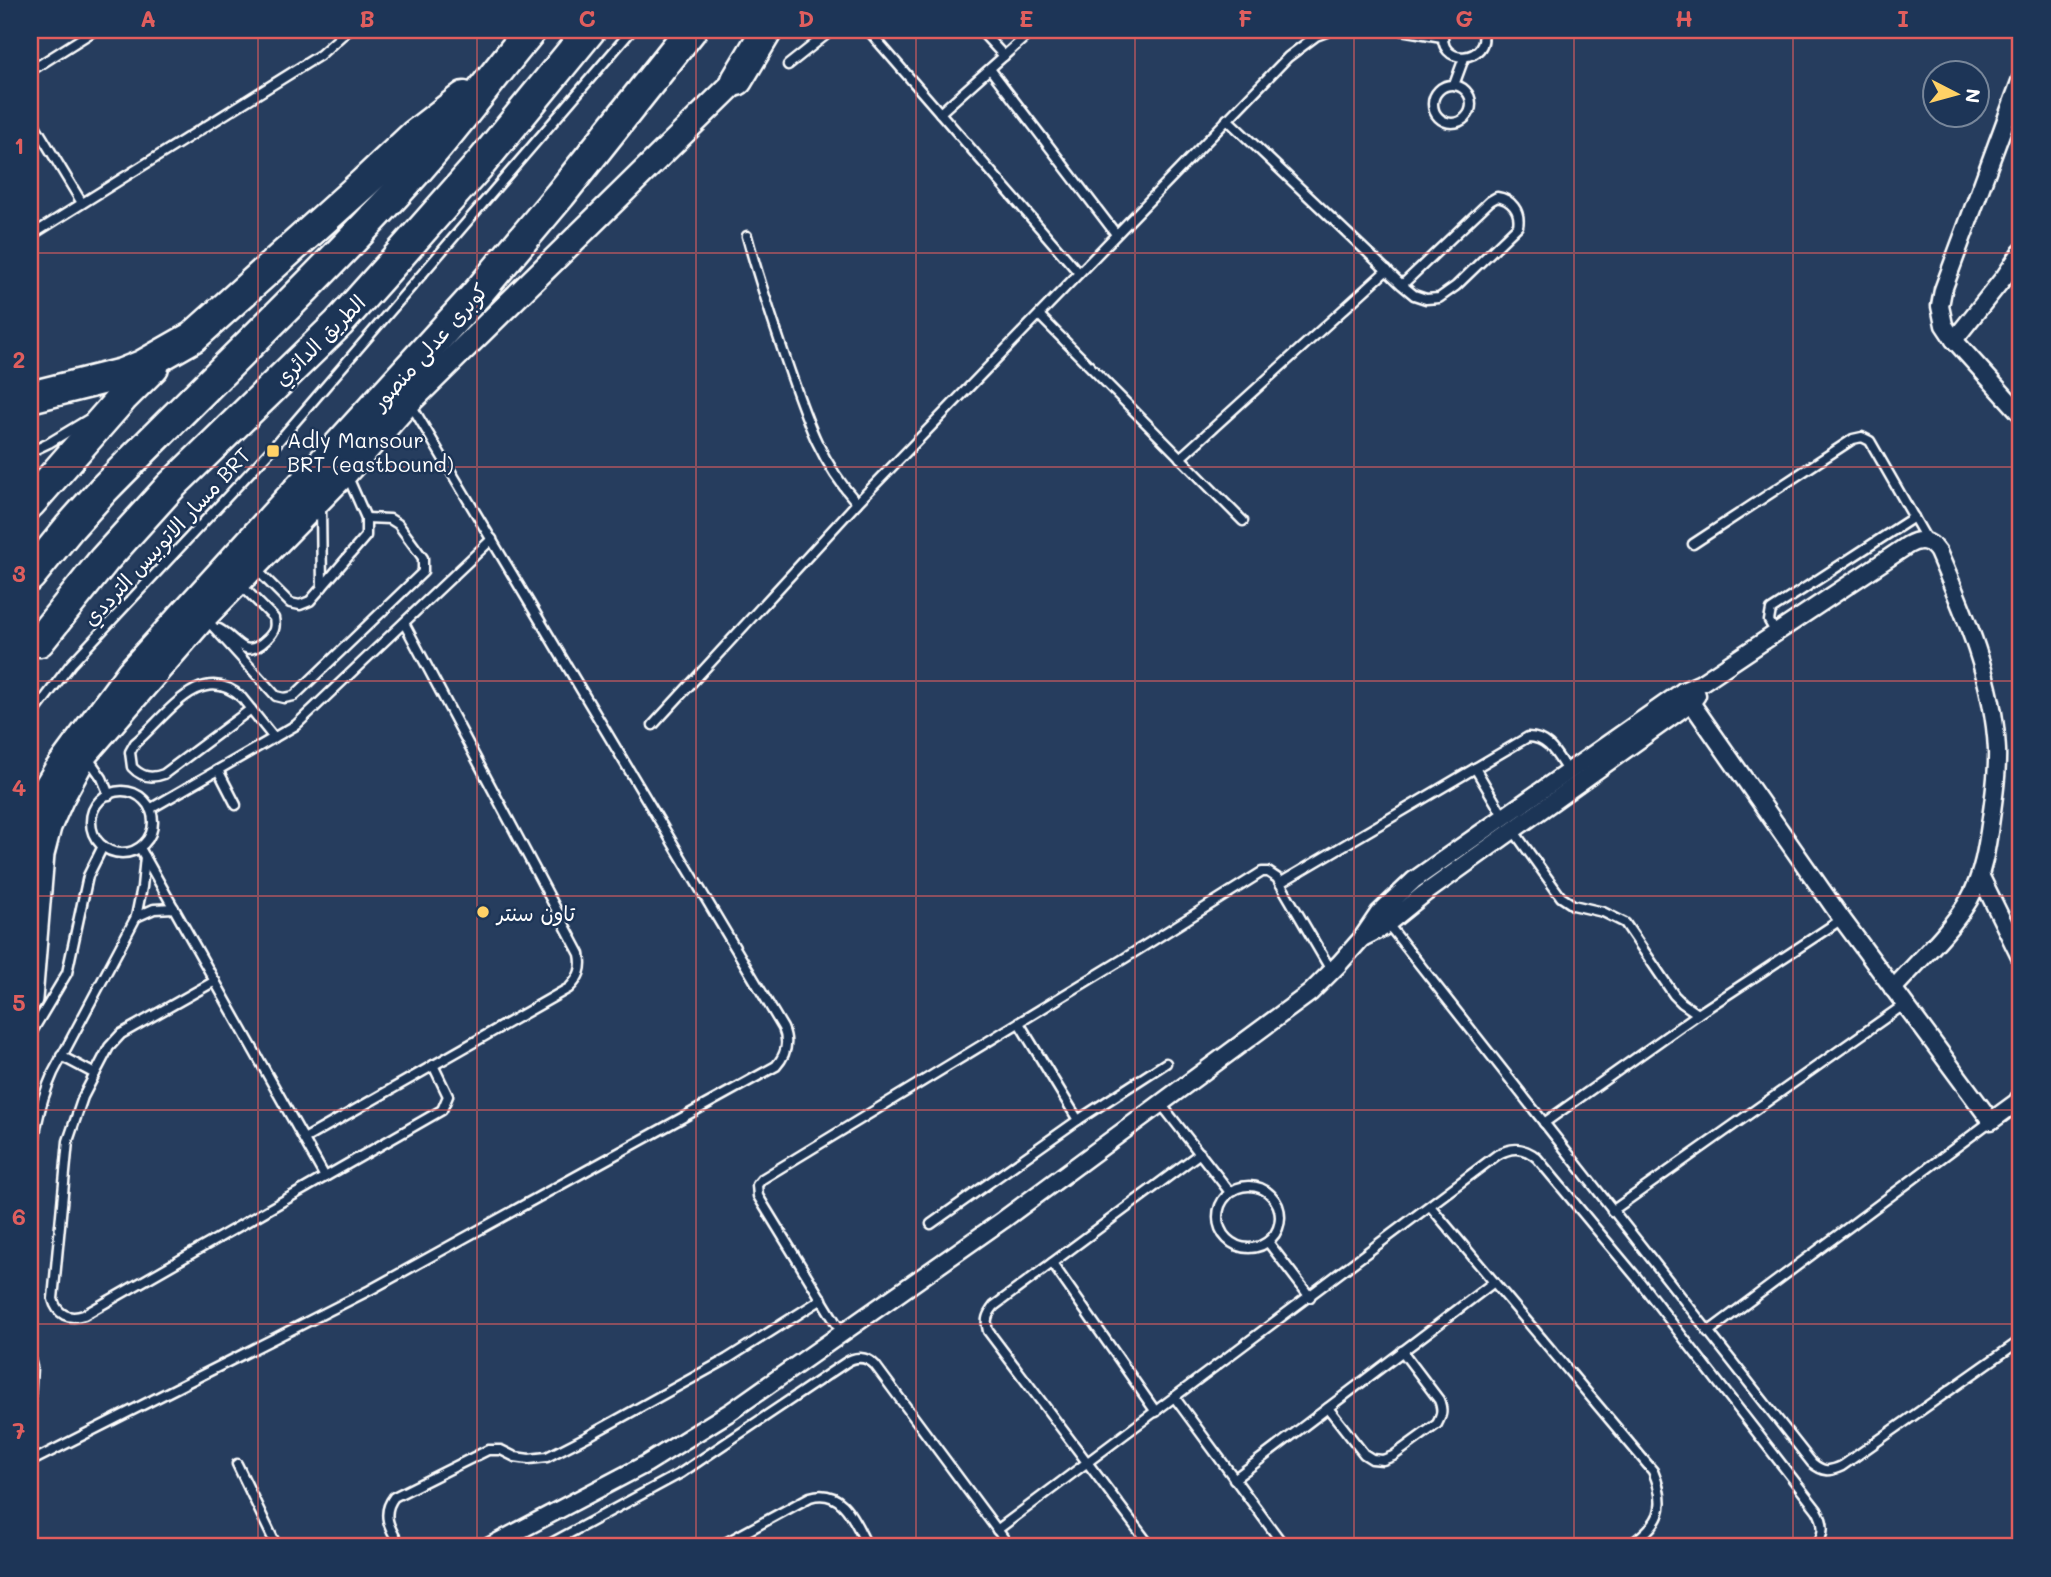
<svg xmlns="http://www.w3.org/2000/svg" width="2051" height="1577" viewBox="0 0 2051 1577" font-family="Mali,'Playpen Sans Arabic',sans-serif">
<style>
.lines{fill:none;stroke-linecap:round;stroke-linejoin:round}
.service-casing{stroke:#fff;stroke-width:13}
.minor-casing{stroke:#fff;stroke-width:21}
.secondary-casing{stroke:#fff;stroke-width:28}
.motorway-casing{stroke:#fff;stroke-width:35}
.service{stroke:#1d3557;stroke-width:8}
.minor{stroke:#1d3557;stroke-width:16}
.secondary{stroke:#1d3557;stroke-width:23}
.motorway{stroke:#1d3557;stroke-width:30}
.grid{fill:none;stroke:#e05e5e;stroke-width:2;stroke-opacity:0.55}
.poi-dot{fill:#ffd166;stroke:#1d3557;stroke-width:2.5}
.labels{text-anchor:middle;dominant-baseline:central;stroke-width:5;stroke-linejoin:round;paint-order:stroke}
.street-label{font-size:21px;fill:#fff;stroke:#1d3557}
.poi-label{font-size:21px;fill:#fff;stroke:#1d3557;text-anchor:start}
.neatline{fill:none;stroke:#e05e5e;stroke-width:2.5}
.grid-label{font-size:23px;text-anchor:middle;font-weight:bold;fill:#e05e5e}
</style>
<rect width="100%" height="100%" fill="#263d5e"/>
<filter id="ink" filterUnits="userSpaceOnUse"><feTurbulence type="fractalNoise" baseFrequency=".0143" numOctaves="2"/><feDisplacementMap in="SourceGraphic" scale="14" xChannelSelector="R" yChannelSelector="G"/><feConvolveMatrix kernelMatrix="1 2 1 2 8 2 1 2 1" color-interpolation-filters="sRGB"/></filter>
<g filter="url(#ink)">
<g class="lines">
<g class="service-casing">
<g id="service">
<polyline points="868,30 1079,273"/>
<polyline points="980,30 1004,56"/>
<polyline points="1401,30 1442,37"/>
<path d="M1444 30C1435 68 1493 63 1482 30"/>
<polyline points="788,65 832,30"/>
<polyline points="990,69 1116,234"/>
<polyline points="30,71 95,30"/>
<polyline points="1454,85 1464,58"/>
<circle cx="1452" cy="104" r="19"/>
<polyline points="940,113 1033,30"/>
<polyline points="30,117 82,203"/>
<path d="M1227 119 1402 285 1414 295 1426 299 1439 298 1456 286 1518 226C1521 211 1511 199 1497 197L1490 201 1402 285"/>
<polyline points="30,236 320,55 348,30"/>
<path d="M747 236C759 281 774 325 789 369 807 421 820 461 857 503"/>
<polyline points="1039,315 1243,521"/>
<polyline points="30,452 49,443 87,420"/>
<polyline points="1180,458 1387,270"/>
<polyline points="321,506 322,587"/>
<polyline points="1693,544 1853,439 1862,437 1870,441 1928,542"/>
<polyline points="256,569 290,603 300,605 310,601 366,536 366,518 348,477"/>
<polyline points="207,620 276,696 284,698 294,696 423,572 423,558 398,524 390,519 366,518"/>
<path d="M219 629C240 641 244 661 267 639 274 632 276 628 274 618L240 584"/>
<polyline points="1776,633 1769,621 1771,610 1914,517"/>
<path d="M251 709 164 774C151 779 141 777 132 767L130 752 135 743C165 718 201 659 242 698L274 738"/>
<polyline points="30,718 71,664 270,451 632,30"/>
<polyline points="653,725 857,503 1288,57 1316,36 1332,30"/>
<polyline points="88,758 102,778 109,795"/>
<polyline points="1475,768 1504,817"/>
<polyline points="218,770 236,805"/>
<circle cx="122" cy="822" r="31"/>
<polyline points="150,809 296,725 492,539"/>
<polyline points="1513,830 1561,897 1573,905 1603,912 1625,923 1674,995 1682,1003 1698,1014"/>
<polyline points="140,848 325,1177"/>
<path d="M1280 883 1528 737C1549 737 1557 756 1568 772"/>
<polyline points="136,917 154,909 174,908"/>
<path d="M1387 923 1812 1463C1823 1472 1829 1472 1842 1466L2021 1340"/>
<path d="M215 981 121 1034 109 1047 83 1097 68 1141 53 1299C57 1315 69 1320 84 1315L442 1110 448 1096 433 1065"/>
<polyline points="1019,1023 1078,1120"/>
<polyline points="30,1035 67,973 88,876 103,846"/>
<polyline points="61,1056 95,1074"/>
<polyline points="1161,1104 1229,1191"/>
<polyline points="1544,1123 1698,1014 1842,919"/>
<path d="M304 1139 569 988C579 978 583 969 580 954L404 623"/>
<path d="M30 1179C34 1139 36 1111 53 1073L136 917 142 887 145 857"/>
<circle cx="1249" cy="1217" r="31"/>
<path d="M1430 1206 1653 1471C1669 1509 1660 1524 1627 1547"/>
<polyline points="1612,1211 1905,1004"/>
<polyline points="931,1224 1078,1120 1166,1063"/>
<polyline points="1268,1242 1310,1297"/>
<polyline points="1052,1263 1156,1412"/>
<polyline points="1708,1332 1991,1121"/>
<polyline points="842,1333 758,1196 757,1185 762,1179 1125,958 1262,872 1268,872 1277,878 1332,972"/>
<polyline points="30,1359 32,1367 30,1400"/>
<polyline points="1175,1398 1285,1547"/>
<path d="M1328 1408 1364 1454 1372 1459 1383 1460 1393 1456 1437 1424C1442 1415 1443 1410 1439 1400L1402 1351"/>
<path d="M30 1462 370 1290 776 1066C787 1054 789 1042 783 1028L410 403"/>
<polyline points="237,1464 277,1547"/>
<polyline points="1234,1479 1494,1282"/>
<path d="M997 1530 1497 1155C1512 1146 1524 1147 1537 1158L1637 1278 1817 1510C1825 1524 1825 1536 1814 1547"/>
<path d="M401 1547C391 1530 380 1515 394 1497L488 1450H501L515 1457 529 1459 547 1457 588 1436 727 1359 822 1299"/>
<path d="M544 1547 681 1473 845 1363C855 1356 866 1356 875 1365L1010 1547"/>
<path d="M718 1547 810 1497C844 1487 855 1523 868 1547"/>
<path d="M1151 1547 988 1331C985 1320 987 1315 994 1306L1200 1153"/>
</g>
</g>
<g class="minor-casing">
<g id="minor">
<polyline points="2021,79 1943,290 1940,306 1944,325 1954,340 2021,414"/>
<polyline points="1954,340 2005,276 2021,252"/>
<polyline points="1683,691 1842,919 1991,1121 2017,1102 2021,1095"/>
<polyline points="1980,875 2021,959"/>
<polyline points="1362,938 1382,928 1424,894 1692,702 1697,695"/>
<path d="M488 1547 646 1464 730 1412 1003 1220 1310 993 1339 964 1362 938 1379 913 1414 880 1683 691 1701 683 1908 545C1920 538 1930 540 1938 552 1965 614 1994 681 1997 750 1998 773 1994 796 1991 818 1987 847 1983 875 1969 900 1949 933 1918 961 1893 989"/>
</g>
</g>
<g class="secondary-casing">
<polyline id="secondary" points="30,999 42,854 49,827 61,800 86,754 205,617 346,473 409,402 737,80"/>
</g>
<g class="motorway-casing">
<g id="motorway">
<polyline points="737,80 767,30"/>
<polyline points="30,397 122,374 142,366 193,337 363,184 415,135 464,97"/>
<polyline points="30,503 122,398 153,367"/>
<path d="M30 576 69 528 103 490C205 386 312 286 410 178 453 131 490 79 531 30"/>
<polyline points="39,641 104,560 170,487 339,323 389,267 481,163 590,30"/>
<polyline points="30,819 58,773 132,673 476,295 560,195 691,30"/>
</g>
</g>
<use href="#service" class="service"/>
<use href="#minor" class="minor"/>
<use href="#secondary" class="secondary"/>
<use href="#motorway" class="motorway"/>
</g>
</g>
<path class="grid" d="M258 30V1547M477 30V1547M696 30V1547M916 30V1547M1135 30V1547M1354 30V1547M1574 30V1547M1793 30V1547M30 253H2021M30 467H2021M30 681H2021M30 896H2021M30 1110H2021M30 1324H2021"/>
<g class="poi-dot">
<rect x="266" y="444" width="14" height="14" rx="3.5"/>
<circle cx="483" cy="912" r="7"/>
</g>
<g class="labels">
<g class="street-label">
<text transform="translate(319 340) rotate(-45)">الطريق الدائري</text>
<text transform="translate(429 346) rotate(-48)">كوبرى عدلى منصور</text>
<text transform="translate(166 536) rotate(-47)">مسار الاتوبيس الترددي BRT</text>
</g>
<g class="poi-label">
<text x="287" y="439">Adly Mansour<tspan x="287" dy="24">BRT (eastbound)</tspan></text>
<text x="497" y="912">تاون سنتر</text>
</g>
</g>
<rect width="2051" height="1577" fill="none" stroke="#1d3557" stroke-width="77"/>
<g transform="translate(1956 94) rotate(96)"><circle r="33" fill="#1d3557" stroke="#77869a" stroke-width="2"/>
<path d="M0-5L12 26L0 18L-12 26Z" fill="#ffd166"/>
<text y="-10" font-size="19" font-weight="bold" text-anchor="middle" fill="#ffffff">N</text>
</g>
<rect x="38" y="38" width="1974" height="1500" class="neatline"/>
<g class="grid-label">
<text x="148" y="27">A</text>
<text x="367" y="27">B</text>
<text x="587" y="27">C</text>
<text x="806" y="27">D</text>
<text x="1026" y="27">E</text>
<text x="1245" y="27">F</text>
<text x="1464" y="27">G</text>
<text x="1684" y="27">H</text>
<text x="1903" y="27">I</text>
<text x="19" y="154">1</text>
<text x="19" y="368">2</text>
<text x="19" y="582">3</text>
<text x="19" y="796">4</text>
<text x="19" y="1011">5</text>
<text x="19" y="1225">6</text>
<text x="19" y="1439">7</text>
</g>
</svg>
